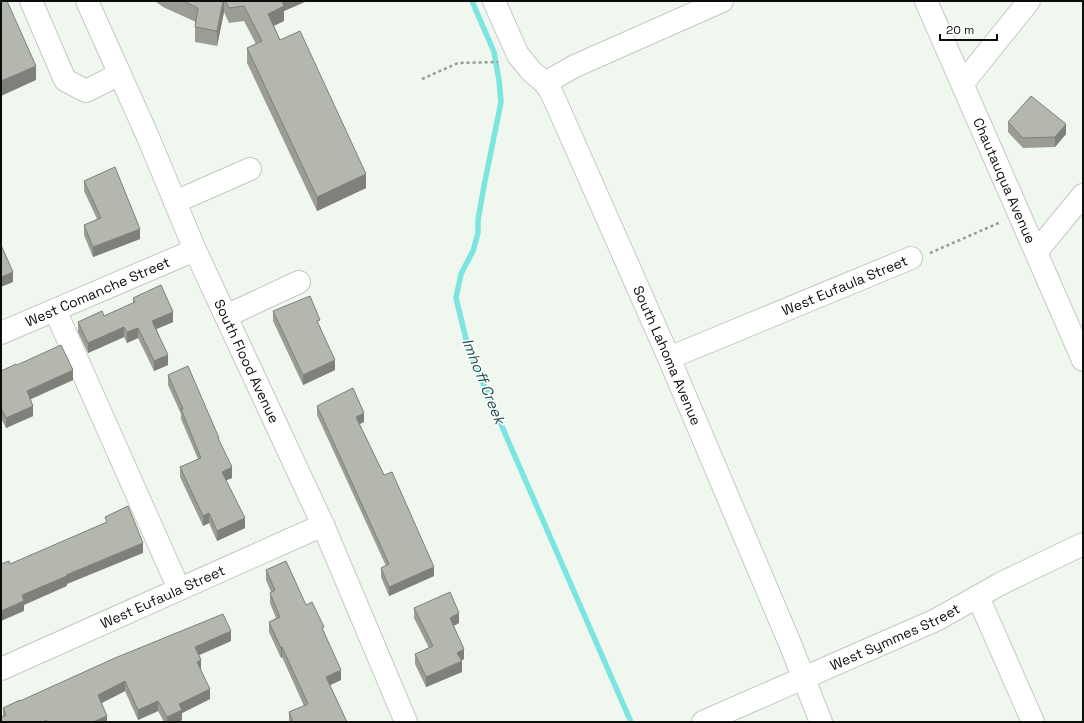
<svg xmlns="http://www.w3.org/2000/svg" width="1084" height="723" viewBox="0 0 1084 723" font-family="'Space Grotesk',sans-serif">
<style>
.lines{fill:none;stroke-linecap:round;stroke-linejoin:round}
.stream{stroke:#7de5e0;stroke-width:5.5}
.minor-casing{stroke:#c2cac1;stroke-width:24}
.path{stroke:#989d97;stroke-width:2.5;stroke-dasharray:3 3;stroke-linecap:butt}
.minor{stroke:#fff;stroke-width:22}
.wall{fill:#9b9d95}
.shaded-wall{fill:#7e8079}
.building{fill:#b4b7ad;stroke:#7e8079}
.labels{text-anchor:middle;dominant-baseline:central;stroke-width:3;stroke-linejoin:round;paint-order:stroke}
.street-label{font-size:14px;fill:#0b0d0b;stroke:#fff}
.water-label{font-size:15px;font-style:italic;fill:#204f4d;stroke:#fff}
</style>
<rect width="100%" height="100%" fill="#eff7ee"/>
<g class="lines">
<polyline class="stream" points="472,1 494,52 499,80 501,102 484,186 478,220 478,233 473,251 461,274 456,298 469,351 631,722"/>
<g class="minor-casing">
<g id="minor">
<polyline points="31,1 65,80 86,91 120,74"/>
<path id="s1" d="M87 1 148 137 195 250 323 525 406 722"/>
<path id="s2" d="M494 1 518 55 532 72 545 83 551 92 558 107 669 358 791 646 821 722"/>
<path id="s3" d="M926 1 1083 360"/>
<polyline points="545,83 575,66 722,1"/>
<polyline points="963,83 1029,1"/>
<polyline points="175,202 250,169"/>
<polyline points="1036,252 1083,195"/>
<polyline points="55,310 179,589"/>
<polyline points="226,316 299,282"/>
<path id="s4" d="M1 333 195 250"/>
<path id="s5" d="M669 358 911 258"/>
<polyline points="978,597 1033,722"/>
<path id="s6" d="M1 669 323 525"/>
<path id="s7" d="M703 722 936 620 1000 584 1083 544"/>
</g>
</g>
<g class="path">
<polyline points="422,79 458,63 498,62"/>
<polyline points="930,253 1001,222"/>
</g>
<use href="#minor" class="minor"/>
</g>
<g class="wall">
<polygon points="155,1 307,1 284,11 284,21 274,26 280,40 366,188 317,211 247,63 247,48 256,44 244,21 229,23 224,12 217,46 195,42 195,27 196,22 163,7"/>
<polygon points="1008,122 1066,134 1055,147 1023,148 1008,132"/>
<polygon points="84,181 140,239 93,257 84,235 84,225 97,219 84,191"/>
<polygon points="133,298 173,322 156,329 168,365 154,371 138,338 127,343 124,337 88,353 78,332 78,322 104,316 133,303"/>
<polygon points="273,311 320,326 335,370 303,385 273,321"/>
<polygon points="1,371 73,380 30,399 33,416 6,428 1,418"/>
<polygon points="168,375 219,442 232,478 226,480 245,528 217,541 209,523 203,526 180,477 180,467 198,459 181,419 181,414 168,385"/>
<polygon points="317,406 364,422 359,424 384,475 434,576 389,596 381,577 381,568 386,566 317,415"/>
<polygon points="266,570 306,605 324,631 341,680 330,685 347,722 289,722 289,712 304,706 282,657 281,658 269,632 269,622 276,618 270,603 270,593 271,592 266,580"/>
<polygon points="414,608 459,623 453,626 464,659 462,660 462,672 426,687 415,664 415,654 429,648 414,618"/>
<polygon points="231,641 199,655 201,670 210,699 182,713 182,720 178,722 164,722 158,711 138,720 125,691 101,703 107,722 1,722 3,717 3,708 20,701"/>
</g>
<g class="shaded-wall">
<polygon points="223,1 224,1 224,12 217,46 217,31"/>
<polygon points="280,1 307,1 284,11 284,21 268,28 268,14"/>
<polygon points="36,66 36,80 1,96 1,81"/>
<polygon points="1066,124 1066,134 1055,147 1055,137"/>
<polygon points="366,174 366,188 317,211 317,197"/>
<polygon points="140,229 140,239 93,257 93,247"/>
<polygon points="13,272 13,282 1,287 1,277"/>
<polygon points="173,312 173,322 152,331 152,321"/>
<polygon points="124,327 124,337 88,353 88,343"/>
<polygon points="138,328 138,338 127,343 127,332"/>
<polygon points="168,355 168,365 154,371 154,361"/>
<polygon points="335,360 335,370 303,385 303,375"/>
<polygon points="73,370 73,380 27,401 27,391"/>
<polygon points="33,406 33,416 6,428 6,418"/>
<polygon points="364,413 364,422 356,426 356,417"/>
<polygon points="232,467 232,478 222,482 222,472"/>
<polygon points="209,513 209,523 203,526 203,516"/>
<polygon points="245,518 245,528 217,541 217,531"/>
<polygon points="143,543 143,553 67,584 67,586 24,605 24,611 1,621 1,611 22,595 66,575"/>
<polygon points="434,567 434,576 389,596 389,587"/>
<polygon points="459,613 459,623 450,628 450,618"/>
<polygon points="231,631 231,641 195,657 195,647"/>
<polygon points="282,647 282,657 281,658 281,648"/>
<polygon points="464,649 464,659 457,663 457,653"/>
<polygon points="201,660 201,670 197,662"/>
<polygon points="462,661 462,672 426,687 426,677"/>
<polygon points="341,670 341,680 326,687 326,677"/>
<polygon points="125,681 125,691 98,705 98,695"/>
<polygon points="210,689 210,699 182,713 182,720 178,722 167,722 167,717 179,704"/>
<polygon points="158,701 158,711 138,720 138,710"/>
<polygon points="107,716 107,722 93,722"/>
</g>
<g class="building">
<polygon points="1,1 7,1 36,66 1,81"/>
<polygon points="183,1 223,1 217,31 195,27 198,8"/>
<polygon points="225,1 282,1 284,6 268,14 280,40 300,31 366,174 317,197 247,48 262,41 244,6 229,8"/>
<polygon points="1031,96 1066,124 1055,137 1023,138 1008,122"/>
<polygon points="115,167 140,229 93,247 84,225 101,218 84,181"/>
<polygon points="1,245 13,272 1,277"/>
<polygon points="161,285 173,312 152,321 168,355 154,361 138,328 127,332 124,327 88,343 78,322 102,311 104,316 135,302 133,298"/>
<polygon points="310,296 320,320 317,321 335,360 303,375 273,311"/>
<polygon points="61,345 73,370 27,391 33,406 6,418 1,408 1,371 16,364 17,365"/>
<polygon points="188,366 219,438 218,438 232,467 222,472 245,518 217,531 209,513 203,516 180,467 201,458 181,409 183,409 168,375"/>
<polygon points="353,388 364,413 356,417 384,475 392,472 434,567 389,587 381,568 389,564 317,406"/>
<polygon points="128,506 143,543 66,575 67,576 22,595 24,601 1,611 1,564 9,561 10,564 107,522 105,517"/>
<polygon points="286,561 306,605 312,602 324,627 322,628 341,670 326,677 347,722 293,722 289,712 308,704 282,647 281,648 269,622 280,617 270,593 275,590 266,570"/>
<polygon points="450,592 459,613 450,618 464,649 457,653 462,661 426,677 415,654 433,646 414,608"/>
<polygon points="223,614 231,631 195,647 201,660 197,662 210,689 179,704 182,710 167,717 158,701 138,710 125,681 98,695 107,716 93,722 47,722 46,720 43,722 1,722 1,717 6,715 3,708 20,700 20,701 115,658"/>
</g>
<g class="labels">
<g class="street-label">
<text stroke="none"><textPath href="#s3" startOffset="196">Chautauqua Avenue</textPath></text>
<text stroke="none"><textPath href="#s5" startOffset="190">West Eufaula Street</textPath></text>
<text stroke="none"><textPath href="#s4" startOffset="105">West Comanche Street</textPath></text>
<text stroke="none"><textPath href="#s2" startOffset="397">South Lahoma Avenue</textPath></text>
<text stroke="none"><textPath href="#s1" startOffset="394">South Flood Avenue</textPath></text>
<text stroke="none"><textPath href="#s6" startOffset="177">West Eufaula Street</textPath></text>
<text stroke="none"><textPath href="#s7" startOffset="210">West Symmes Street</textPath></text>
</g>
<g class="water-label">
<text transform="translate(484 381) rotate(68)">Imhoff Creek</text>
</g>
</g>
<rect width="1084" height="723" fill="none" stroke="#0b0d0b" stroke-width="4"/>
<path d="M940 34v6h57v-6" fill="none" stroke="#0b0d0b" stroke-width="2"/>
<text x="946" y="34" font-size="12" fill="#0b0d0b" stroke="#ffffff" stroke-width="3" paint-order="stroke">20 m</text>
</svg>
